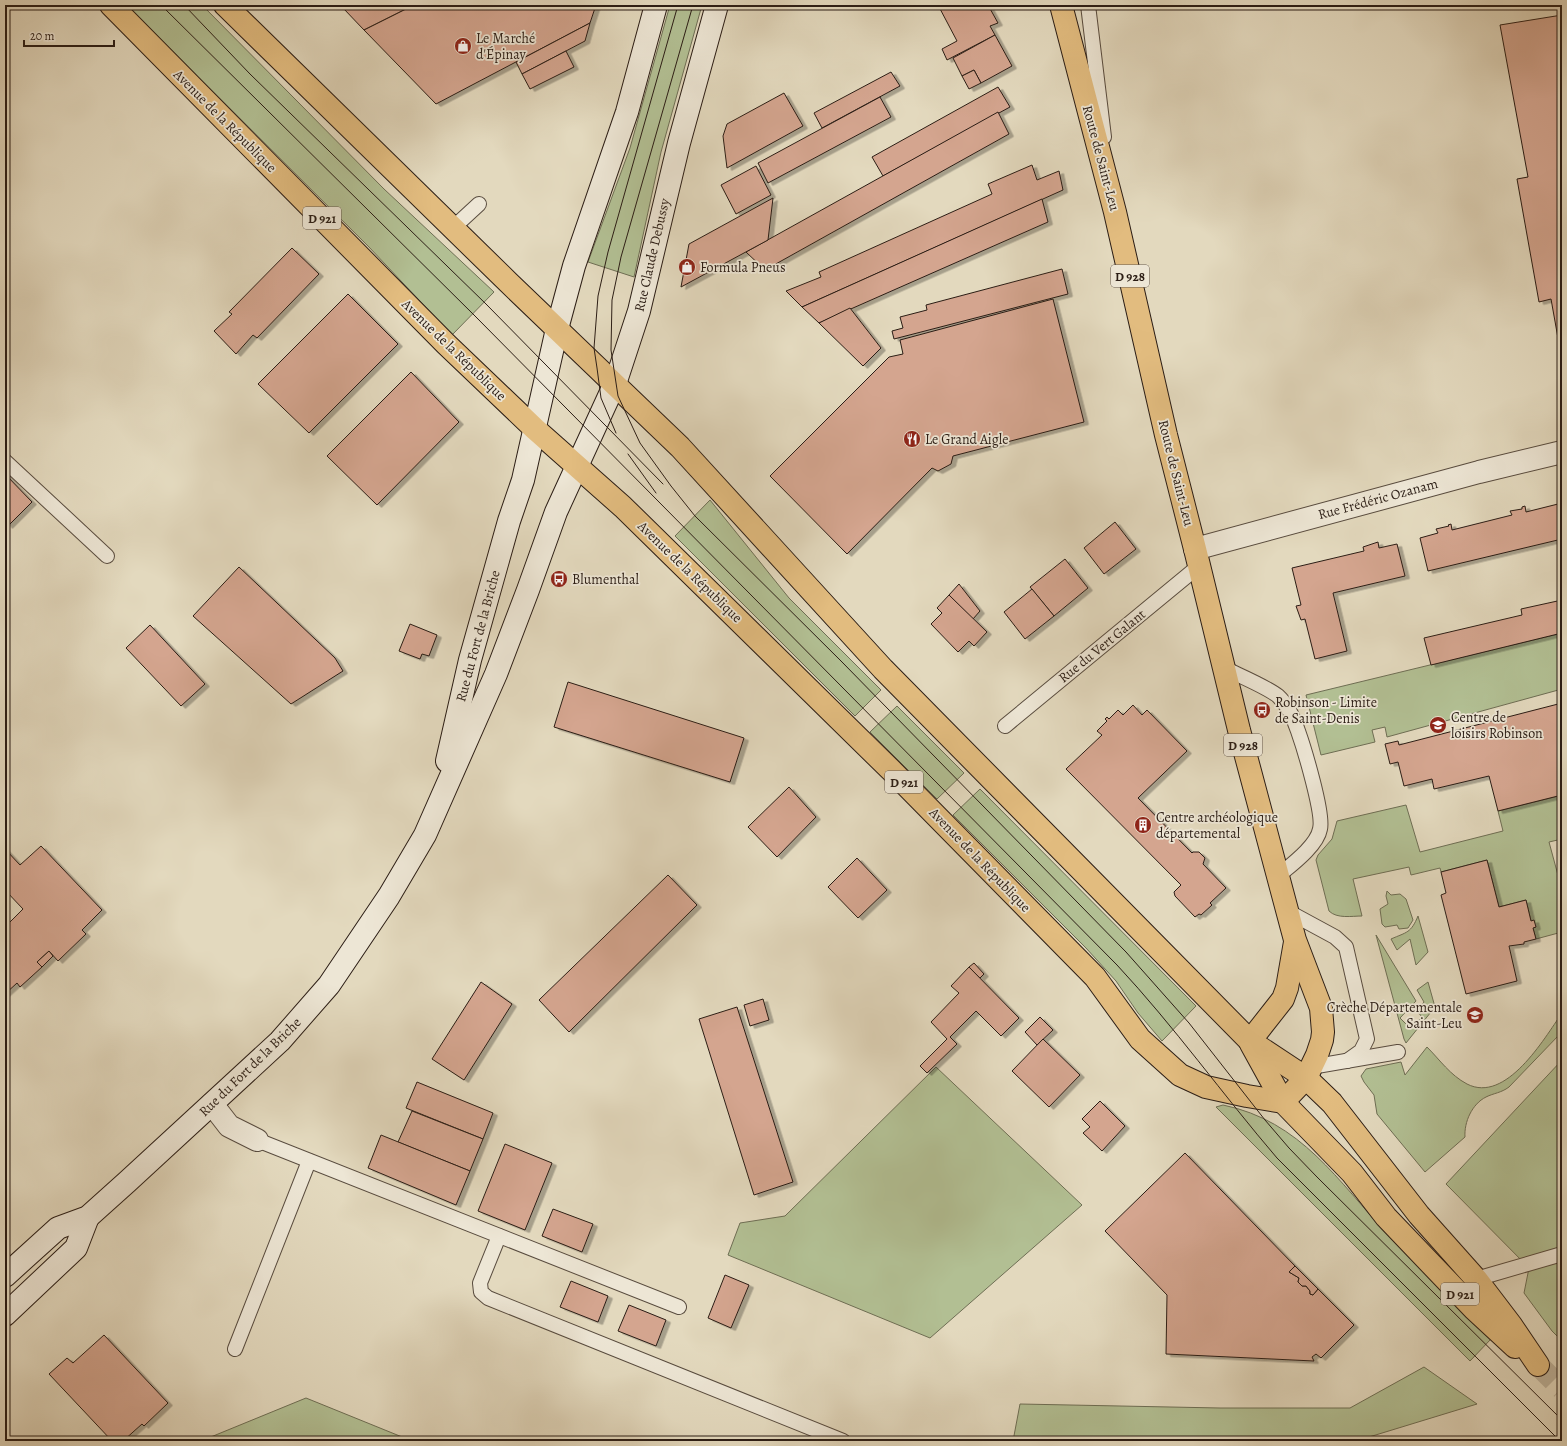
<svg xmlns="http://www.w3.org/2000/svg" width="1567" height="1446" viewBox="0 0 1567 1446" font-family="Alegreya,serif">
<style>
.green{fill:#b2bf93;stroke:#6e6e54}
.building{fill:#d4a58f;stroke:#2b1d15;filter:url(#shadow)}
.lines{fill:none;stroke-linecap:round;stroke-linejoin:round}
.primary-tunnel{stroke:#beb39c;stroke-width:22;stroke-dasharray:22 11;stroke-linecap:butt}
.service-casing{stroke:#594c3f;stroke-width:16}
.minor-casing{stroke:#594c3f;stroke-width:24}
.secondary-casing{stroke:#2b1d15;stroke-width:24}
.primary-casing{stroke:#2b1d15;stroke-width:24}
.service{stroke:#ede6d5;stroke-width:14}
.minor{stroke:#ede6d5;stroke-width:22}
.secondary{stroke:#ede6d5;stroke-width:22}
.primary{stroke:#e2bc7f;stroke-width:22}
.tram{stroke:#2b1d15;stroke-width:1}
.labels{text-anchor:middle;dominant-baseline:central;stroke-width:3.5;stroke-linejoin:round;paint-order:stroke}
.shield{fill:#ede6d5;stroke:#65594f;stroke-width:1}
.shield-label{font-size:13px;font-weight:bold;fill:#2b1d15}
.poi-label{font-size:14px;fill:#2b1d15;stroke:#ede6d5;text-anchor:start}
.street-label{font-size:14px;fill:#2b1d15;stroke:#ede6d5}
</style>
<defs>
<filter id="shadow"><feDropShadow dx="4.5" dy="2.5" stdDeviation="0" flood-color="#0004"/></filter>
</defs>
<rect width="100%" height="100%" fill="#e3d9be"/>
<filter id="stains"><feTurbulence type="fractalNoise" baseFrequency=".005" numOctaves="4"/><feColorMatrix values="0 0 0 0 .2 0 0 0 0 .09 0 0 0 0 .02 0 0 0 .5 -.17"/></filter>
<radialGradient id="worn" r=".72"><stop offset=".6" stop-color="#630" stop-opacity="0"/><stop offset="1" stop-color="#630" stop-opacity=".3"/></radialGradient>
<g class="green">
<polygon points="126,5 202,5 384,189 494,292 452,335 369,247"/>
<polygon points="670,5 702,5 661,152 634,277 588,262 630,148"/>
<polygon points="710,500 789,598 881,690 855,716 675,536"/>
<polygon points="1562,633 1562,689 1387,737 1385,727 1372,730 1375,742 1321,755 1306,695"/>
<polygon points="897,706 964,773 937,799 870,732"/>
<polygon points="980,789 1196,1006 1162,1041 1138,1013 1116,981 1086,948 953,815"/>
<path d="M1562 795V839L1549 842 1562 890V932L1536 939 1533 928 1536 927 1531 921 1526 900 1499 907 1487 860 1441 872 1440 868 1411 875 1409 867 1353 879 1362 916C1352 916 1337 919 1329 911L1316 860 1318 855 1332 839 1337 821 1406 805 1420 852 1503 831 1498 811Z"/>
<polygon points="1387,891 1391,895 1400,894 1406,899 1413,920 1408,928 1399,929 1397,925 1385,927 1382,924 1380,909 1388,904 1386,896"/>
<path d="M1418 916 1428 952 1416 965 1410 939 1397 950 1391 939C1407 932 1411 933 1418 916Z"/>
<polygon points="1376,935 1416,1001 1400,1018 1411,1029 1422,1017 1417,1011 1424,1002 1417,990 1428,982 1435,1007 1406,1043 1404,1039"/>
<path d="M1562 1013V1030L1559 1035 1509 1087C1501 1093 1494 1093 1486 1097 1472 1104 1464 1122 1465 1137L1425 1172 1377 1114 1374 1095 1364 1082 1361 1076 1366 1069 1401 1062 1405 1075 1427 1047C1440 1060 1450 1075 1467 1084 1506 1104 1544 1039 1562 1013Z"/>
<polygon points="1562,1060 1562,1341 1552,1331 1524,1293 1529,1268 1446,1184"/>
<polygon points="936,1067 1082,1205 930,1338 728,1255 740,1223 785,1216"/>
<path d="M1223 1105C1301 1121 1338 1181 1388 1235 1422 1271 1457 1304 1491 1339L1470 1361 1216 1107Z"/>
<polygon points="1424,1367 1477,1404 1356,1441 1013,1441 1020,1404 1220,1408 1350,1408"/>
<polygon points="306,1398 412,1441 201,1441"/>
</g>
<g class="building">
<polygon points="349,5 414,5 364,30 343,8"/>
<polygon points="414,5 596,5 590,23 436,104 364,30"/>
<polygon points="938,5 988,5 998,23 990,26 995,35 947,60 942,49 957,41"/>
<polygon points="1562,15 1562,355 1561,355 1551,299 1539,302 1517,179 1528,177 1500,25"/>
<polygon points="590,23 585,41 522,74 516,62"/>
<polygon points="995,35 1012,66 981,83 974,70 962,76 953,58"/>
<polygon points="566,51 574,67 530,89 522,74"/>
<polygon points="974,70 981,83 969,89 962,76"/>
<polygon points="891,72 900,86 822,128 814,113"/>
<polygon points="998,87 1010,107 883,176 872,157"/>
<polygon points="784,93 803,126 727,168 723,136 727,124"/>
<polygon points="880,97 891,117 768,183 758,163"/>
<polygon points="998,112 1009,134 765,270 746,252"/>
<polygon points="1032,165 1037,180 1059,171 1063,190 802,307 786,291 821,277 819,272 992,194 988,184"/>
<polygon points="756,166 771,195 736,214 721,185"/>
<polygon points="773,198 768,240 681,287 689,244"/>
<polygon points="1042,199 1048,222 819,323 802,307"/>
<polygon points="292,248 319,274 257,338 253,335 236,354 214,331 232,314 229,312"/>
<polygon points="1062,269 1068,294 894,339 892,331 903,328 900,317 927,310 926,305"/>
<polygon points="348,294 398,344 309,433 258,384"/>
<polygon points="1053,299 1084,422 953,456 951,464 938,471 932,468 847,554 770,476 889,357 903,354 900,340"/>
<polygon points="850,308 881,348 863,366 819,323"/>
<polygon points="411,372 459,422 377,505 327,456"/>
<polygon points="5,474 32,502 8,526 5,522"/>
<polygon points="1562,503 1562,539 1428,571 1420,538 1438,533 1436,529 1449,526 1448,525 1451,524 1452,530 1512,515 1510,511 1522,509 1522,507 1525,506 1526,512"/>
<polygon points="1115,522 1136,549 1104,574 1084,548"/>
<polygon points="1378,542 1379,548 1397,544 1405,576 1333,593 1347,651 1315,659 1305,619 1301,620 1296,606 1301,605 1292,568 1364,551 1363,547"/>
<polygon points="1065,559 1088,588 1054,616 1030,587"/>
<polygon points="239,567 335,658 343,671 291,704 193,616"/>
<polygon points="959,584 980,611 973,619 949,595"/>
<polygon points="1032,589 1054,616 1025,639 1004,612"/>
<polygon points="949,595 987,632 974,646 969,641 958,652 931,624 942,613 937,608"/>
<polygon points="1562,600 1562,633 1431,665 1424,638 1522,615 1521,609"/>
<polygon points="410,624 437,635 429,656 422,654 420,659 399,651"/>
<polygon points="150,625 205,684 181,706 126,648"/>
<polygon points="568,682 744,738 730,782 554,727"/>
<polygon points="1562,703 1562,795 1498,811 1489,776 1434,789 1432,779 1404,786 1398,762 1390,764 1385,744 1398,741 1399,745"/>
<polygon points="1133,705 1142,715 1147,710 1187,751 1138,798 1192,853 1193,852 1199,852 1205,858 1203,864 1226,888 1210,903 1212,905 1201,915 1199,914 1195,917 1175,896 1174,892 1181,885 1066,769 1102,735 1097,731 1107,721 1105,719 1107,717 1109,719 1118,710 1123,715"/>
<polygon points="789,787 816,817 777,857 748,827"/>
<polygon points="41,846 102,910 82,930 86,934 58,961 49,951 37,962 42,967 20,987 17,983 5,994 5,927 23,909 5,890 5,849 20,865"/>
<polygon points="857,858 887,890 858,918 828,887"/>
<polygon points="1487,860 1499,907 1526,900 1531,921 1534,920 1536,927 1533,928 1536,939 1524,942 1524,944 1509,946 1517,981 1466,994 1441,895 1446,893 1441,872"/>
<polygon points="668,875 697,905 569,1032 539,1000"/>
<polygon points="49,951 53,956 42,967 37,962"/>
<polygon points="974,963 984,974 980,978 969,967"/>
<polygon points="969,967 1019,1018 1001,1036 976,1011 950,1037 957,1044 927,1073 920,1066 947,1039 931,1022 959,993 951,986"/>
<polygon points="481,982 512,1004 464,1080 432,1059"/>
<polygon points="763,999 769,1020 750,1026 744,1005"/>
<polygon points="737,1007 793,1182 754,1195 699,1019"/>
<polygon points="1040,1017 1053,1030 1037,1045 1025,1032"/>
<polygon points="1043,1039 1080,1075 1049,1107 1012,1071"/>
<polygon points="417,1082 493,1113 483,1139 406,1108"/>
<polygon points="1100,1101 1125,1126 1102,1151 1083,1133 1090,1127 1082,1119"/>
<polygon points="412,1111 483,1139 470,1171 398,1142"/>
<polygon points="381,1135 470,1171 456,1205 368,1168"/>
<polygon points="505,1144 552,1163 525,1230 478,1211"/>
<polygon points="1185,1153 1295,1266 1289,1272 1299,1278 1298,1282 1302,1286 1306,1286 1310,1291 1310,1294 1313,1295 1318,1289 1354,1325 1321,1358 1316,1354 1312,1357 1314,1361 1166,1354 1167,1295 1105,1231"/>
<polygon points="553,1209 593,1224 582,1252 542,1236"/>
<polygon points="1295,1266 1318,1289 1313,1295 1310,1294 1310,1291 1306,1286 1302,1286 1298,1282 1299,1278 1289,1272"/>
<polygon points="725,1275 749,1285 731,1328 708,1318"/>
<polygon points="571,1281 608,1296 598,1322 560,1307"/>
<polygon points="629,1305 666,1320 656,1346 618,1331"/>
<polygon points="104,1335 168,1403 144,1426 142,1424 123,1441 112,1441 49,1374 67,1358 73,1363"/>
</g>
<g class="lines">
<polyline class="primary-tunnel" points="1538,1365 1562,1389"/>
<g class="service-casing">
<g id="service">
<polyline points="1088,5 1104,137"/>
<polyline points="453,228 479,204"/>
<polyline points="5,461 107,556"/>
<path d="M1224 668C1238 675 1267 687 1278 696 1288 705 1294 719 1298 731 1304 748 1324 814 1320 829 1317 846 1291 865 1278 876"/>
<polyline points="1005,726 1199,566"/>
<polyline points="1287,911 1335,937 1346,947 1367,1039 1361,1051 1347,1061"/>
<polyline points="1311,1067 1398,1052"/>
<polyline points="257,1140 679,1307"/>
<polyline points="499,1236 480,1283 481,1292 488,1298 843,1441"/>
<polyline points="1476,1279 1562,1254"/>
<polyline points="235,1349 309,1161"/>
</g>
</g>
<g class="minor-casing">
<g id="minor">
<polyline points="1195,549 1479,472 1562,452"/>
<polyline points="212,1104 229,1126 257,1140"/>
</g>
</g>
<g class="secondary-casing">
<g id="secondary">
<polyline points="447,761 470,660 509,521 523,480 557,329 574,266 627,112 656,5"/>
<polyline points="5,1276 58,1228 88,1217 127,1182 280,1041 329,985 389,896 425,835 496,674 528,590 556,512 616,381 639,311 679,143 717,5"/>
<polyline points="5,1315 76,1248 88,1217"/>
</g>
</g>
<g class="primary-casing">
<g id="primary">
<polyline points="111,5 446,344 535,429 623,507 894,773 1095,977 1140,1039 1180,1075 1206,1087 1247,1096 1283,1102"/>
<polyline points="225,5 508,282 680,447 883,669 1250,1041 1306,1078 1332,1103 1419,1215 1476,1279 1511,1325 1538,1365"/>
<polyline points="1061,5 1115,212 1166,435 1195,549 1239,730 1295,940 1321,1008 1323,1032 1322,1040 1317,1055 1306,1078 1283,1102"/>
<polyline points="1250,1041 1283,999 1287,988 1295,942"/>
<polyline points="1251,1044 1283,1102 1352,1173 1386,1217 1474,1309 1515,1347"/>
</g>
</g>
<use href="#service" class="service"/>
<use href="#minor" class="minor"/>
<use href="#secondary" class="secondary"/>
<use href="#primary" class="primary"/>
<g class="tram">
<path d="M161 5 475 316 1117 965C1174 1026 1223 1095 1277 1158L1560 1441"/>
<polyline points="184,5 250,74 486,304 663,484"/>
<polyline points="693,5 621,257 612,300 611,350 618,396 640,443 671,486 695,516 842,662 1126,952 1189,1023 1265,1120 1289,1148 1317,1177 1562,1420"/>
<polyline points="616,433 601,398 597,368 594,348 598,296 608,252 678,5"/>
<polyline points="628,454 656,493"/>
</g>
</g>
<defs>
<g id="shop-disc" transform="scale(0.9)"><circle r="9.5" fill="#8f2418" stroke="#ede6d5"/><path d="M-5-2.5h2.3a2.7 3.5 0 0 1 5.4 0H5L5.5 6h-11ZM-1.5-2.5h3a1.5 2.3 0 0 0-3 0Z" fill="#fff"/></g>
<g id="restaurant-disc" transform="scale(0.9)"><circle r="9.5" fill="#8f2418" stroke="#ede6d5"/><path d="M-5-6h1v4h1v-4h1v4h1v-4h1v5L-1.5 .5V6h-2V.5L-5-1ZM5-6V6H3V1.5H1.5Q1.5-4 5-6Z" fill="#fff"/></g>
<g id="bus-disc" transform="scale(0.9)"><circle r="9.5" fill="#8f2418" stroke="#ede6d5"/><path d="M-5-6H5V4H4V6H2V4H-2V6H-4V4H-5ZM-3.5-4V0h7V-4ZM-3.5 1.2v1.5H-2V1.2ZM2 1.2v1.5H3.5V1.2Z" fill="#fff"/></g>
<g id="school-disc" transform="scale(0.9)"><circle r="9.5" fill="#8f2418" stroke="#ede6d5"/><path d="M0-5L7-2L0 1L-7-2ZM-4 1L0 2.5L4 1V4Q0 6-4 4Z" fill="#fff"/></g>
<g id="building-disc" transform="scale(0.9)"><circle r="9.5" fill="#8f2418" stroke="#ede6d5"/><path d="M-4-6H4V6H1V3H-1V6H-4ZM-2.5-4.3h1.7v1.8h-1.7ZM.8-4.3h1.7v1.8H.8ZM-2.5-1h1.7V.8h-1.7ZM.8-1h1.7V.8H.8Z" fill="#fff"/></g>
</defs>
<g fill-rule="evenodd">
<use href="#shop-disc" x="463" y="46"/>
<use href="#shop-disc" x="687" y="267"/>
<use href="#restaurant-disc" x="912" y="439"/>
<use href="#bus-disc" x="559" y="579"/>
<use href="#bus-disc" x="1262" y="710"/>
<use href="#school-disc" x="1438" y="725"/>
<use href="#building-disc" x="1143" y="825"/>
<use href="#school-disc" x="1475" y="1015"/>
</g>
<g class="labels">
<g class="shield">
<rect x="303" y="207" width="38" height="22" rx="3"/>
<rect x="1111" y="265" width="38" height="22" rx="3"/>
<rect x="1224" y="734" width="38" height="22" rx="3"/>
<rect x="885" y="771" width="38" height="22" rx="3"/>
<rect x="1441" y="1283" width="38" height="22" rx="3"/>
</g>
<g class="shield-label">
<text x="322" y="218">D 921</text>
<text x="1130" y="276">D 928</text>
<text x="1243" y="745">D 928</text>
<text x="904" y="782">D 921</text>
<text x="1460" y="1294">D 921</text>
</g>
<g class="poi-label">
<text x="476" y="38">Le Marché<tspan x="476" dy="16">d'Épinay</tspan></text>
<text x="700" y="267">Formula Pneus</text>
<text x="925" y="439">Le Grand Aigle</text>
<text x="572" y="579">Blumenthal</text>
<text x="1275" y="702">Robinson - Limite<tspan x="1275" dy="16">de Saint-Denis</tspan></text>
<text x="1451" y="717">Centre de<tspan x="1451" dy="16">loisirs Robinson</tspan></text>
<text x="1156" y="817">Centre archéologique<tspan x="1156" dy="16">départemental</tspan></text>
<text x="1462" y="1007" text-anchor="end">Crèche Départementale<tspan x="1462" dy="16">Saint-Leu</tspan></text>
</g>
<g class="street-label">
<text transform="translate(225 121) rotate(45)">Avenue de la République</text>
<text transform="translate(1101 158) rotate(75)">Route de Saint-Leu</text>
<text transform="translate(652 255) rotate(-77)">Rue Claude Debussy</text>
<text transform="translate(454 350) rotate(44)">Avenue de la République</text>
<text transform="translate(1176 473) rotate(76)">Route de Saint-Leu</text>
<text transform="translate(1378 499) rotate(-15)">Rue Frédéric Ozanam</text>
<text transform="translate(690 572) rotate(44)">Avenue de la République</text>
<text transform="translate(478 636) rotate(-75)">Rue du Fort de la Briche</text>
<text transform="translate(1102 646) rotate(-39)">Rue du Vert Galant</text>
<text transform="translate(980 860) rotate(46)">Avenue de la République</text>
<text transform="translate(250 1067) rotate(-44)">Rue du Fort de la Briche</text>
</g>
</g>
<rect width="1567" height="1446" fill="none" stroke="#e3d9be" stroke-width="20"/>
<rect x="6" y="6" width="1555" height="1434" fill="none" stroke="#2b1d15" stroke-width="2"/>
<rect x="10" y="10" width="1547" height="1426" fill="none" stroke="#2b1d15"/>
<path d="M24 40v6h90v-6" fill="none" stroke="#2b1d15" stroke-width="2"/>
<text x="30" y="40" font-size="12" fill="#2b1d15" stroke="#ede6d5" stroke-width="3" paint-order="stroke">20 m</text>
<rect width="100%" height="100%" filter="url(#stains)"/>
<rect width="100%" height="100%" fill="url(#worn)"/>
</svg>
